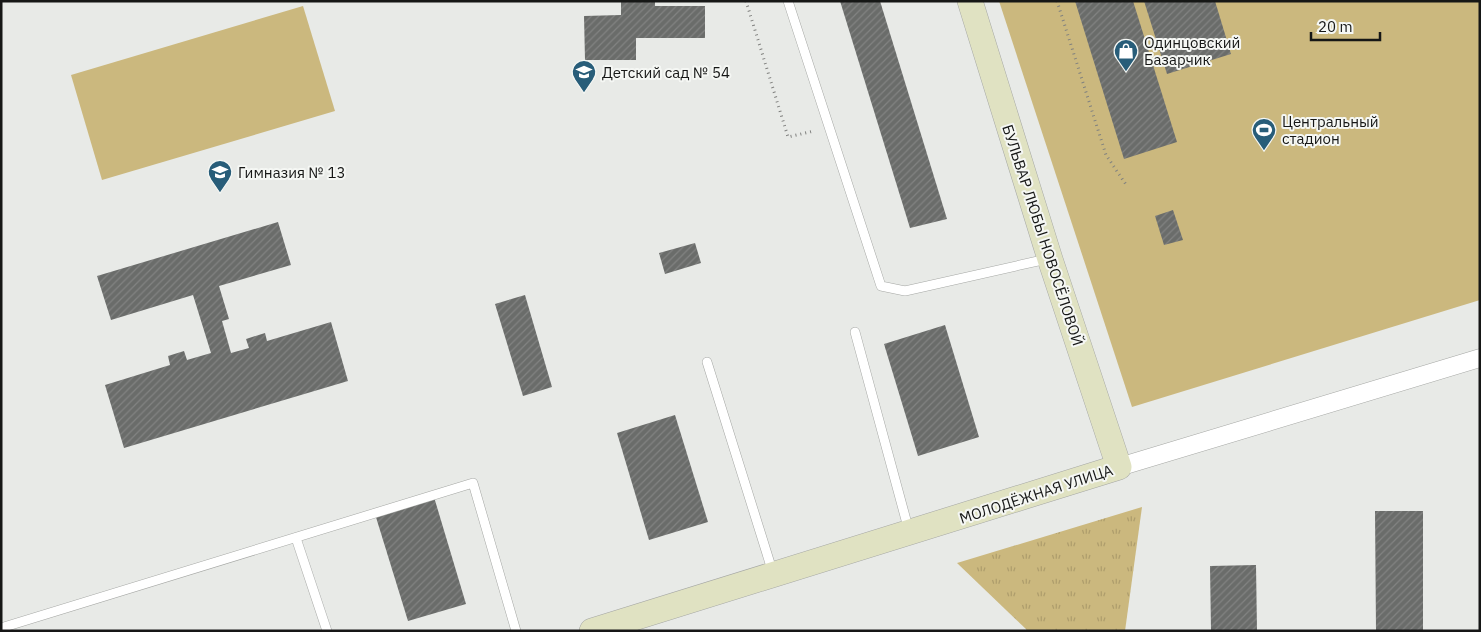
<svg xmlns="http://www.w3.org/2000/svg" width="1481" height="632" viewBox="0 0 1481 632" font-family="'IBM Plex Sans',sans-serif">
<style>
.grass{fill:url(#grass-tufts)}
.pitch{fill:#cbb87e}
.building{fill:url(#building-hatch)}
.lines{fill:none;stroke-linecap:round;stroke-linejoin:round}
.lane-casing{stroke:#a5a7a4;stroke-width:10}
.street-casing{stroke:#a5a7a4;stroke-width:19}
.secondary-casing{stroke:#a5a7a4;stroke-width:26}
.path{stroke:#80817f;stroke-width:3;stroke-dasharray:1 4;stroke-linecap:butt}
.lane{stroke:#fff;stroke-width:9}
.street{stroke:#fff;stroke-width:18}
.secondary{stroke:#e0e2c2;stroke-width:25}
.labels{text-anchor:middle;dominant-baseline:central;stroke-width:4;stroke-linejoin:round;paint-order:stroke}
.poi-label{font-size:15px;fill:#161716;stroke:#f5f7f4;text-anchor:start}
.street-label{font-size:15px;fill:#161716;stroke:#f5f7f4}
</style>
<defs>
<pattern id="grass-tufts" width="24" height="20" patternUnits="userSpaceOnUse" patternTransform="scale(1.25)"><rect width="24" height="20" fill="#cbb87e"/><path d="M3 7l-1-3M5 7V3M7 7l1-3M15 17l-1-3M17 17v-4M19 17l1-3" fill="none" stroke="#ae9d6c"/></pattern>
<pattern id="building-hatch" width="6" height="6" patternUnits="userSpaceOnUse" patternTransform="scale(1.25)"><rect width="6" height="6" fill="#6a6c6a"/><path d="M-1 1l2-2M0 6l6-6M5 7l2-2" fill="none" stroke="#828382"/></pattern>
</defs>
<rect width="100%" height="100%" fill="#e8eae7"/>
<polygon class="grass" points="1142,507 1125,631 1028,631 957,563"/>
<g class="pitch">
<polygon points="999,1 1480,1 1480,300 1132,407"/>
<polygon points="303,6 335,111 102,180 71,75"/>
</g>
<g class="building">
<polygon points="621,1 655,1 655,6 705,6 705,38 636,38 636,60 585,60 584,16 621,15"/>
<polygon points="840,1 880,1 947,219 910,228"/>
<polygon points="1075,1 1133,1 1177,142 1124,159"/>
<polygon points="1144,1 1215,1 1231,54 1167,74"/>
<polygon points="1173,210 1183,240 1164,245 1155,216"/>
<polygon points="278,222 291,265 219,286 229,319 222,321 231,353 249,348 246,339 265,333 267,341 331,322 348,381 124,448 105,385 170,365 168,356 184,351 187,360 211,353 193,295 111,320 97,276"/>
<polygon points="695,243 701,263 665,274 659,253"/>
<polygon points="525,295 552,387 523,396 495,304"/>
<polygon points="945,325 979,437 918,456 884,344"/>
<polygon points="675,415 708,522 649,540 617,433"/>
<polygon points="434,497 466,604 408,621 375,514"/>
<polygon points="1375,511 1423,511 1423,631 1376,631"/>
<polygon points="1256,565 1257,631 1211,631 1210,566"/>
</g>
<g class="lines">
<g class="lane-casing">
<g id="lane">
<polyline points="788,1 881,286 905,291 1047,259"/>
<polyline points="855,332 909,531"/>
<polyline points="707,362 773,573"/>
<polyline points="296,538 327,631"/>
<polyline points="1,628 473,483 516,631"/>
</g>
</g>
<g class="street-casing">
<polyline id="street" points="1119,467 1480,358"/>
</g>
<g class="secondary-casing">
<polyline id="secondary" points="592,631 1119,467 1050,259 970,1"/>
</g>
<g class="path">
<polyline points="746,1 788,137 814,131"/>
<polyline points="1057,1 1106,155 1127,186"/>
</g>
<use href="#lane" class="lane"/>
<use href="#street" class="street"/>
<use href="#secondary" class="secondary"/>
</g>
<defs>
<g id="shop-pin" transform="scale(1.25)"><path d="M0 17L-7.5 6A9.5 9.5 0 1 1 7.5 6Z" fill="#285d79" stroke="#f5f7f4"/><path d="M-5-2.5h2.3a2.7 3.5 0 0 1 5.4 0H5L5.5 6h-11ZM-1.5-2.5h3a1.5 2.3 0 0 0-3 0Z" fill="#fff"/></g>
<g id="school-pin" transform="scale(1.25)"><path d="M0 17L-7.5 6A9.5 9.5 0 1 1 7.5 6Z" fill="#285d79" stroke="#f5f7f4"/><path d="M0-5L7-2L0 1L-7-2ZM-4 1L0 2.5L4 1V4Q0 6-4 4Z" fill="#fff"/></g>
<g id="stadium-pin" transform="scale(1.25)"><path d="M0 17L-7.5 6A9.5 9.5 0 1 1 7.5 6Z" fill="#285d79" stroke="#f5f7f4"/><path d="M0-5a6.5 5 0 1 0 0 10a6.5 5 0 1 0 0-10ZM-3.5-1.8h7v3.6h-7Z" fill="#fff"/></g>
</defs>
<g fill-rule="evenodd">
<use href="#shop-pin" x="1126" y="51"/>
<use href="#school-pin" x="584" y="72"/>
<use href="#stadium-pin" x="1264" y="130"/>
<use href="#school-pin" x="220" y="172"/>
</g>
<g class="labels">
<g class="poi-label">
<text x="1144" y="42">Одинцовский<tspan x="1144" dy="17">Базарчик</tspan></text>
<text x="602" y="72">Детский сад № 54</text>
<text x="1282" y="121">Центральный<tspan x="1282" dy="17">стадион</tspan></text>
<text x="238" y="172">Гимназия № 13</text>
</g>
<g class="street-label">
<text transform="translate(1043 235) rotate(72)">БУЛЬВАР ЛЮБЫ НОВОСЁЛОВОЙ</text>
<text transform="translate(1036 494) rotate(-18)">МОЛОДЁЖНАЯ УЛИЦА</text>
</g>
</g>
<rect width="1481" height="632" fill="none" stroke="#161716" stroke-width="5"/>
<path d="M1311 32v8h69v-8" fill="none" stroke="#161716" stroke-width="2.5"/>
<text x="1318" y="32" font-size="15" fill="#161716" stroke="#f5f7f4" stroke-width="4" paint-order="stroke">20 m</text>
</svg>
